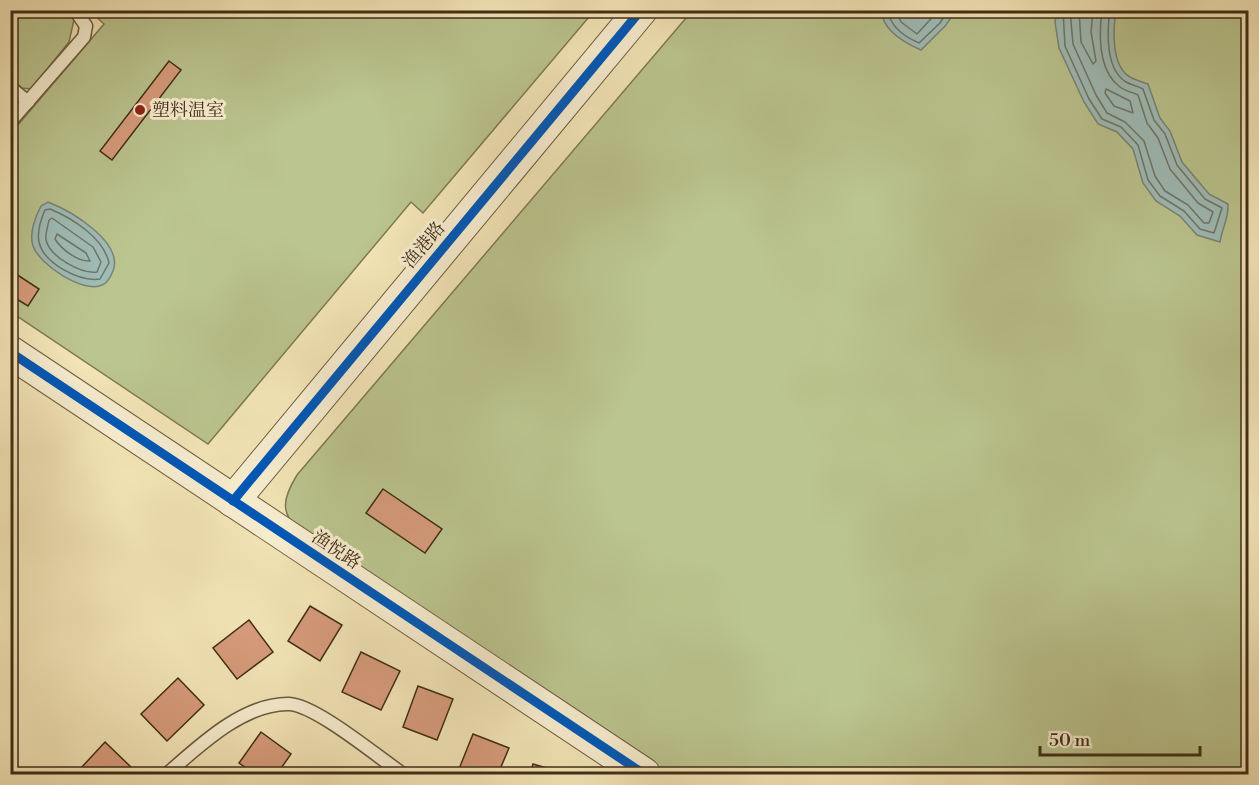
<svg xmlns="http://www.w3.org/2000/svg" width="1259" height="785" viewBox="0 0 1259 785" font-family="'Libre Bodoni','Noto Serif SC',serif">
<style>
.green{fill:#bbc58f;stroke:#7e7a53;stroke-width:1.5}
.water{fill:#9fbdb8;stroke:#798478;stroke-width:1.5}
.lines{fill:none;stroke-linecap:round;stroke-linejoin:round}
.shore{stroke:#707668;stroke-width:1.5}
.building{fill:#d79c7c;stroke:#402e17;stroke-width:1.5}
.service-casing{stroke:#6d5c3f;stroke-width:15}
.tertiary-casing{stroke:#6d5c3f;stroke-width:34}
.service{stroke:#f8efd1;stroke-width:12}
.tertiary{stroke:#f8efd1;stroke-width:32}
.cycleway-casing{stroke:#f8efd1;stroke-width:13}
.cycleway{stroke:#0057b8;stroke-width:9}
.poi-dot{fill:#8f2418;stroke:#f8efd1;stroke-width:2}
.labels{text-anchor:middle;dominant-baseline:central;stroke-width:6;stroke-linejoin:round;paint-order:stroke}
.poi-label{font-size:18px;fill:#402e17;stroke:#f8efd1;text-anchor:start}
.street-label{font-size:18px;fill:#402e17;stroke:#f8efd1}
</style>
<rect width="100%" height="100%" fill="#f4e6b8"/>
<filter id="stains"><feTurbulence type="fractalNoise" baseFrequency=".00333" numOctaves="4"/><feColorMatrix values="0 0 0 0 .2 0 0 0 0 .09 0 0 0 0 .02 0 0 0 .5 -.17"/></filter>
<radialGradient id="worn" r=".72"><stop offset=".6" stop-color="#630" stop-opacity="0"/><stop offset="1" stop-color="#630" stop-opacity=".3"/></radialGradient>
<g class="green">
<polygon points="25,11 67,11 74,20 69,42 31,89 22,88 11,78 10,28"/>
<polygon points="90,11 594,11 423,213 411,202 208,444 11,312 11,133 104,24"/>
<path d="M692 11H1248V774H662L304 536C280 514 281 501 297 475Z"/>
</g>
<g class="water">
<path d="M882 11V10L956 11 945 26 921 50C905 43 882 31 882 11Z"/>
<path d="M1057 11H1116C1113 29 1111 66 1130 77 1135 80 1142 82 1148 84L1160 118 1170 131 1182 162 1209 194 1228 204C1229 218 1222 228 1220 242L1197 235 1180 216 1156 201 1143 183 1133 149 1117 132 1098 124 1084 102 1059 48 1055 22Z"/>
<path d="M48 202C71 211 124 242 113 271 111 276 108 283 102 285 83 294 39 264 33 246 29 234 35 217 41 206Z"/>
</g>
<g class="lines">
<g class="shore">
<path d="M888 10C890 27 905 37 919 43L940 23 948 10"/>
<polyline points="896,10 901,22 917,34 939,10"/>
<path d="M1063 10 1065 46 1089 99 1102 119 1121 127 1138 145 1148 180 1160 196 1184 211 1200 229 1214 233 1222 208 1205 199 1177 165 1165 134 1154 120 1143 89C1138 86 1131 85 1126 82 1105 69 1107 31 1110 10"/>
<path d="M1070 10 1073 44 1096 95 1107 113 1125 122 1144 141 1155 176 1165 191 1188 205 1204 223H1209L1213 212 1198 203 1170 169 1158 138 1147 123 1138 95C1132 92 1125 91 1120 87 1098 71 1099 34 1102 10"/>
<polyline points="1079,10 1081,42 1093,64 1096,61 1091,32 1093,10"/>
<polygon points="1106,89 1130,101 1133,113 1114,106 1105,93"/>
<path d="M50 209C72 218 104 238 109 263L100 279C80 282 44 264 39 242 37 232 41 219 45 210Z"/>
<path d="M52 218 93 247 101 262 97 272C81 274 50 257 46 240 45 234 48 226 49 220Z"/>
<path d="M57 234 86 253 90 261C78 262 61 249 55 239Z"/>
</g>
</g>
<g class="building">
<polygon points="169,61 181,70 112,160 100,151"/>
<polygon points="10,270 39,289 28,306 10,295"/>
<polygon points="383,489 442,529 425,553 366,513"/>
<polygon points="310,606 342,625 320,661 288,641"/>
<polygon points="249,620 273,652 237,679 213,648"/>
<polygon points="361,652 400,671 381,710 342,692"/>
<polygon points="178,678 204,705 167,741 141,714"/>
<polygon points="418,686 453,699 437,740 403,727"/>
<polygon points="261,732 291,754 277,774 255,774 239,763"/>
<polygon points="473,734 509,748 498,774 457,774"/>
<polygon points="105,742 133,769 128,774 88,774 81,768"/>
<polygon points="533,764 567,774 530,774"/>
</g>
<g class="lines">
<g class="service-casing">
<g id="service">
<polyline points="10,87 28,102"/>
<polyline points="10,122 84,37 86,26 75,10"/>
<path d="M167 774C198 747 243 703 289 704 316 705 379 758 403 774"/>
</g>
</g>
<g class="tertiary-casing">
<g id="tertiary">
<polyline points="10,352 644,774"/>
<polyline points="233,501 641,10"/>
</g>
</g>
<use href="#service" class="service"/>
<use href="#tertiary" class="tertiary"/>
<g class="cycleway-casing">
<g id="cycleway">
<polyline points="10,352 644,774"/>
<polyline points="233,501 641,10"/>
</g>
</g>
<use href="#cycleway" class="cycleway"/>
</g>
<circle class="poi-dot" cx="140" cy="110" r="6"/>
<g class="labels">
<g class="poi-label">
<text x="152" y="110">塑料温室</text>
</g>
<g class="street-label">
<text transform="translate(424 245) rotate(-50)">渔港路</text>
<text transform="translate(336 550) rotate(34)">渔悦路</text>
</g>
</g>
<rect width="1259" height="785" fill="none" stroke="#f4e6b8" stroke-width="36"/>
<rect x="12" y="12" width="1235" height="761" fill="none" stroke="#402e17" stroke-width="3"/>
<rect x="18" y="18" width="1223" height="749" fill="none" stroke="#402e17" stroke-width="1.5"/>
<path d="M1040 746v9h160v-9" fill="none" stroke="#402e17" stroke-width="3"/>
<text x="1049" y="746" font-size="18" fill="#402e17" stroke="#f8efd1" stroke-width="4.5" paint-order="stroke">50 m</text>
<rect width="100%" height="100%" filter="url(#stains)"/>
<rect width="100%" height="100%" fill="url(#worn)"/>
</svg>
